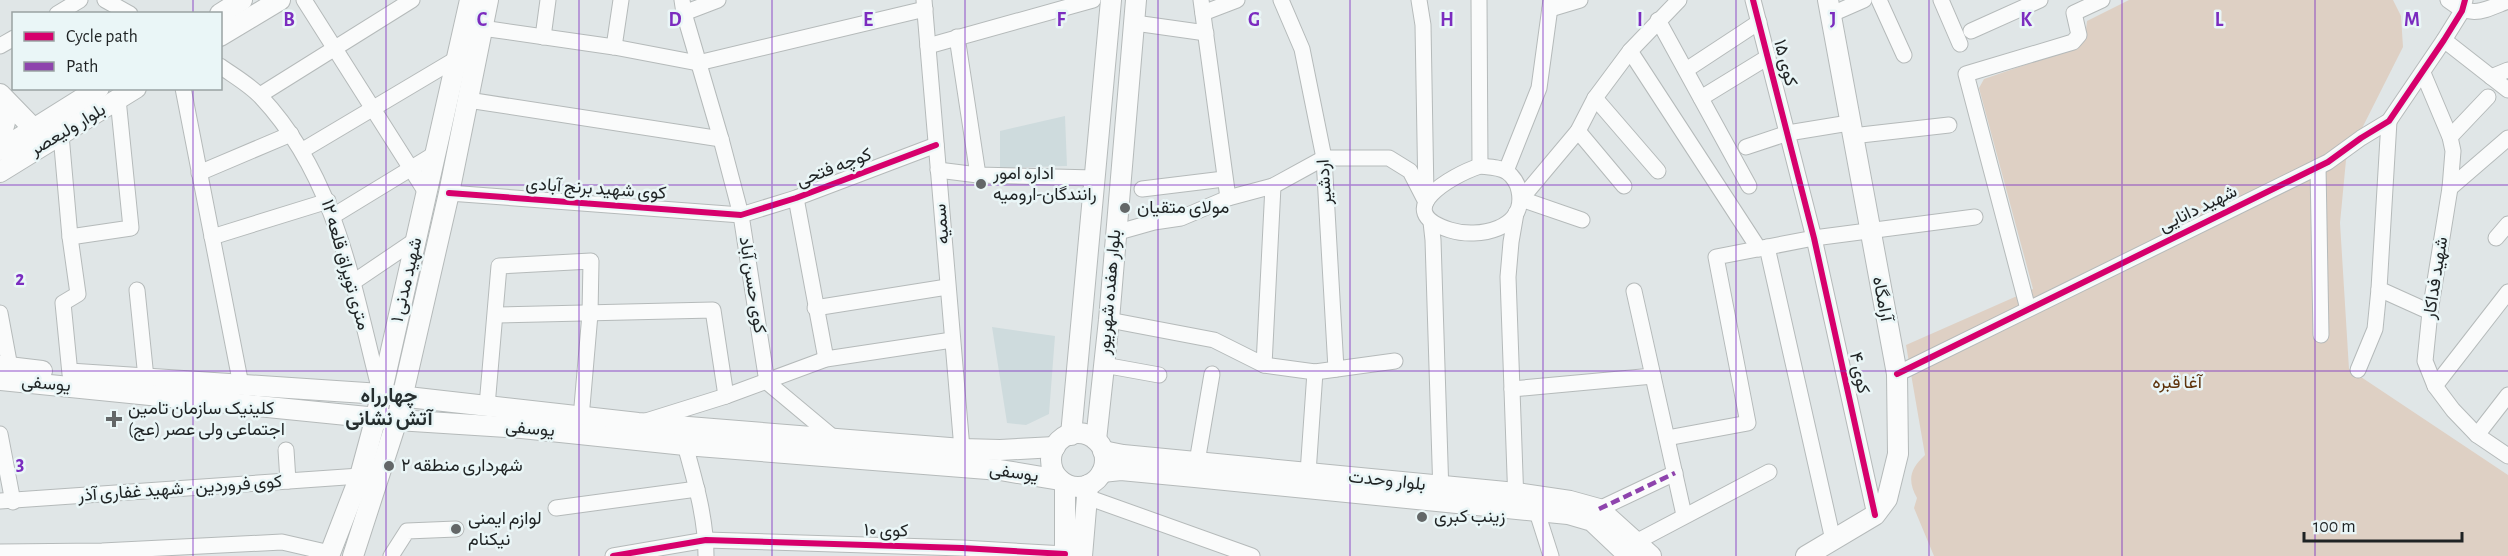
<svg xmlns="http://www.w3.org/2000/svg" width="2508" height="556" viewBox="0 0 2508 556" font-family="'Alegreya Sans',Vazirmatn,sans-serif">
<style>
.built{fill:#cedbdd}
.green{fill:#ded0c4}
.lines{fill:none;stroke-linecap:round;stroke-linejoin:round}
.minor-casing{stroke:#b5baba;stroke-width:17}
.major-casing{stroke:#b5baba;stroke-width:22}
.minor{stroke:#fafbfb;stroke-width:15}
.major{stroke:#fafbfb;stroke-width:20}
.quiet{stroke:#8e44ad;stroke-width:4.5;stroke-dasharray:9 4.5;stroke-linecap:butt}
.cycleway-casing{stroke:#eaf6f7;stroke-width:10}
.cycleway{stroke:#d6006c;stroke-width:6}
.grid{fill:none;stroke:#7b2cbf;stroke-width:1.5;stroke-opacity:0.55}
.poi-dot{fill:#636768;stroke:#eaf6f7;stroke-width:2}
.labels{text-anchor:middle;dominant-baseline:central;stroke-width:5;stroke-linejoin:round;paint-order:stroke}
.street-label{font-size:18px;fill:#1f2324;stroke:#eaf6f7}
.poi-label{font-size:18px;fill:#1f2324;stroke:#eaf6f7;text-anchor:start}
.park-label{font-size:18px;fill:#5e330b;stroke:#eaf6f7}
.neighbourhood-label{font-size:20px;font-weight:bold;fill:#252e2f;stroke:#eaf6f7}
.grid-label{font-size:20px;text-anchor:middle;font-weight:bold;fill:#7b2cbf;stroke:#eaf6f7;stroke-width:5;stroke-linejoin:round;paint-order:stroke}
</style>
<rect width="100%" height="100%" fill="#e0e6e7"/>
<g class="built">
<polygon points="1065,116 1067,166 1000,168 1000,131"/>
<polygon points="992,327 1055,336 1049,414 1026,425 1007,423"/>
</g>
<path class="green" d="M2129 0H2393L2401 16 2403 47 2346 160 2340 223 2349 369 2508 475V556H1934L1914 508 1917 498C1907 480 1910 469 1925 455L1906 345 2033 289 1979 88 1984 79 2071 49 2085 38 2087 21Z"/>
<g class="lines">
<g class="minor-casing">
<g id="minor">
<polyline points="105,0 130,14"/>
<polyline points="304,0 427,194"/>
<polyline points="682,0 684,13 721,139 741,215 767,382 834,438"/>
<polyline points="924,0 962,449"/>
<polyline points="1201,0 1228,198"/>
<polyline points="1281,0 1302,49 1324,158 1336,369"/>
<polyline points="1419,0 1423,25 1426,196"/>
<polyline points="1479,0 1480,166"/>
<polyline points="1753,0 1814,238 1875,515"/>
<polyline points="1879,0 1904,55"/>
<polyline points="1941,0 1960,44"/>
<path d="M2448 0C2472 19 2482 11 2508 1"/>
<polyline points="1550,9 1580,0"/>
<polyline points="684,13 718,0"/>
<polyline points="1203,13 1237,0"/>
<polyline points="57,14 80,0"/>
<polyline points="1832,14 1864,0"/>
<polyline points="1658,20 1749,186"/>
<polyline points="1135,23 1206,33"/>
<polyline points="482,28 614,47 698,63 925,9"/>
<polyline points="1971,31 2040,0"/>
<polyline points="543,37 548,0"/>
<polyline points="957,37 978,175"/>
<polyline points="2444,40 2508,90"/>
<polyline points="0,46 14,38"/>
<polyline points="928,46 1093,0"/>
<polyline points="614,47 621,0"/>
<polyline points="1630,51 1759,249"/>
<path d="M220 66C234 76 250 85 261 97 337 178 353 287 380 391"/>
<polyline points="1686,70 1759,22"/>
<polyline points="2423,73 2450,137 2453,151 2450,188 2430,312 2425,361 2435,386 2453,410 2477,435 2508,456"/>
<polyline points="2491,77 2508,70"/>
<polyline points="183,88 241,385"/>
<polyline points="260,95 412,0"/>
<polyline points="1595,98 1658,171"/>
<polyline points="1701,98 1768,57"/>
<polyline points="468,100 721,139"/>
<polyline points="2389,121 2379,289 2430,312"/>
<polyline points="1578,131 1624,186"/>
<polyline points="61,135 70,237 78,294 63,303 70,374"/>
<polyline points="1852,136 1949,125"/>
<polyline points="2450,137 2488,97"/>
<polyline points="1746,147 1788,133 1849,123"/>
<polyline points="303,150 456,59"/>
<path d="M1480 166C1489 167 1500 167 1507 172 1513 176 1518 184 1519 191 1527 229 1478 239 1450 230 1389 211 1452 175 1480 166Z"/>
<polyline points="2318,167 2321,335"/>
<polyline points="938,170 978,175 1094,178"/>
<polyline points="1506,171 1539,88 1551,0"/>
<polyline points="199,173 291,134"/>
<polyline points="2450,188 2508,138"/>
<polyline points="1142,189 1224,179"/>
<polyline points="449,193 741,215 796,198 936,145"/>
<polyline points="796,198 826,359"/>
<polyline points="333,216 433,155"/>
<polyline points="1582,220 1521,199 1578,131 1595,98 1630,51 1679,0"/>
<polyline points="1431,222 1433,240 1441,494"/>
<polyline points="1115,233 1154,222 1181,218 1228,198 1273,186 1324,158 1389,158 1410,171 1426,202"/>
<polyline points="70,237 131,228 118,99"/>
<polyline points="212,237 328,201"/>
<polyline points="2496,238 2508,224"/>
<polyline points="1767,247 1833,540"/>
<polyline points="352,283 417,239"/>
<polyline points="137,290 146,378"/>
<polyline points="1634,291 1684,515"/>
<polyline points="815,308 947,287"/>
<polyline points="2028,309 1966,74 2073,42 2079,35 2074,13 2102,0"/>
<polyline points="0,313 10,367"/>
<polyline points="496,315 713,310 726,396"/>
<polyline points="1109,320 1214,340 1264,365 1315,372 1395,361"/>
<polyline points="1104,365 1159,375"/>
<polyline points="1264,365 1273,186"/>
<polyline points="2358,370 2375,329 2379,289"/>
<polyline points="1897,374 2328,162 2361,138 2389,121 2444,40 2462,11 2465,0"/>
<polyline points="2435,386 2508,292"/>
<polyline points="1512,389 1653,376"/>
<polyline points="487,406 499,266 591,261 590,314 581,418"/>
<polyline points="646,421 726,396 826,359 952,340"/>
<polyline points="0,434 13,502"/>
<polyline points="2477,435 2508,395"/>
<polyline points="1667,438 1748,423 1716,257 1814,238 1975,217"/>
<path d="M685 445C695 481 706 518 706 556"/>
<polyline points="286,450 288,481"/>
<polyline points="1197,462 1212,374"/>
<polyline points="1308,473 1315,372"/>
<polyline points="1087,497 1252,556"/>
<polyline points="0,501 360,476"/>
<polyline points="1536,501 1536,509 1551,556"/>
<polyline points="1516,503 1508,277 1511,242 1516,213"/>
<polyline points="556,508 697,489"/>
<polyline points="1599,509 1675,473"/>
<polyline points="1636,542 1769,472"/>
<polyline points="0,552 102,551 282,542 330,553"/>
<polyline points="391,556 407,531 456,529"/>
<polyline points="613,556 706,540 962,548 1065,554"/>
</g>
</g>
<g class="major-casing">
<g id="major">
<polyline points="220,14 242,0"/>
<polyline points="220,36 280,0"/>
<polyline points="0,94 33,128 38,138"/>
<polyline points="0,96 5,122 0,140"/>
<polyline points="0,150 99,88"/>
<polyline points="0,172 136,88"/>
<polyline points="0,366 42,371"/>
<polyline points="77,374 381,394 638,423 962,449 1000,450 1055,447"/>
<polyline points="0,380 397,420 522,428 685,445 1000,470 1060,480"/>
<circle cx="1078" cy="460" r="27"/>
<polyline points="1071,435 1111,0"/>
<polyline points="1096,440 1109,320 1136,0"/>
<polyline points="1103,451 1123,455 1516,493 1570,501 1599,509 1651,556"/>
<polyline points="1102,472 1121,470 1195,477 1568,514 1592,521 1629,556"/>
<polyline points="329,556 360,476 376,417 470,0"/>
<polyline points="353,556 397,420 449,193 488,0"/>
<polyline points="1065,556 1065,484"/>
<polyline points="1082,556 1088,485"/>
<polyline points="1806,556 1875,515 1887,499 1898,454 1897,374 1828,0"/>
</g>
</g>
<use href="#minor" class="minor"/>
<use href="#major" class="major"/>
<polyline class="quiet" points="1599,509 1675,473"/>
<g class="cycleway-casing">
<g id="cycleway">
<polyline points="1753,0 1814,238 1875,515"/>
<polyline points="449,193 741,215 796,198 936,145"/>
<polyline points="1897,374 2328,162 2361,138 2389,121 2444,40 2462,11 2465,0"/>
<polyline points="613,556 706,540 962,548 1065,554"/>
</g>
</g>
<use href="#cycleway" class="cycleway"/>
</g>
<path class="grid" d="M193 0V14M386 0V556M579 0V556M772 0V556M965 0V556M1158 0V556M1350 0V556M1543 0V556M1736 0V556M1929 0V556M2122 0V556M2315 0V556M193 88V556M0 185H2508M0 371H2508"/>
<g class="poi-dot">
<circle cx="981" cy="184" r="6"/>
<circle cx="1125" cy="208" r="6"/>
<path d="M111 410h6v6h6v6h-6v6h-6v-6h-6v-6h6z"/>
<circle cx="389" cy="466" r="6"/>
<circle cx="1422" cy="517" r="6"/>
<circle cx="456" cy="529" r="6"/>
</g>
<g class="labels">
<g class="street-label">
<text transform="translate(1785 63) rotate(75)">کوی ۱۵</text>
<text transform="translate(68 130) rotate(-31)">بلوار ولیعصر</text>
<text transform="translate(834 168) rotate(-21)">کوچه فتحی</text>
<text transform="translate(1325 182) rotate(-94)">اردشیر</text>
<text transform="translate(596 189) rotate(4)">کوی شهید برنج آبادی</text>
<text transform="translate(2198 209) rotate(-26)">شهید دانایی</text>
<text transform="translate(942 224) rotate(-95)">سمیه</text>
<text transform="translate(345 265) rotate(74)">۱۲ متری توپراق قلعه</text>
<text transform="translate(2436 278) rotate(-81)">شهید فداکار</text>
<text transform="translate(407 280) rotate(-77)">شهید مدنی ۱</text>
<text transform="translate(752 285) rotate(81)">کوی حسن آباد</text>
<text transform="translate(1110 292) rotate(-85)">بلوار هفده شهریور</text>
<text transform="translate(1882 299) rotate(79)">آرامگاه</text>
<text transform="translate(1859 373) rotate(78)">کوی ۴</text>
<text transform="translate(46 384) rotate(5)">یوسفی</text>
<text transform="translate(530 429) rotate(5)">یوسفی</text>
<text transform="translate(1014 473) rotate(8)">یوسفی</text>
<text transform="translate(1387 481) rotate(6)">بلوار وحدت</text>
<text transform="translate(180 489) rotate(-4)">کوی فروردین - شهید غفاری آذر</text>
<text transform="translate(886 531) rotate(1)">کوی ۱۰</text>
</g>
<g class="poi-label">
<text x="993" y="174">اداره امور<tspan x="993" dy="21">رانندگان-ارومیه</tspan></text>
<text x="1137" y="208">مولای متقیان</text>
<text x="128" y="409">کلینیک سازمان تامین<tspan x="128" dy="21">اجتماعی ولی عصر (عج)</tspan></text>
<text x="401" y="466">شهرداری منطقه ۲</text>
<text x="1434" y="517">زینب کبری</text>
<text x="468" y="519">لوازم ایمنی<tspan x="468" dy="21">نیکنام</tspan></text>
</g>
<g class="park-label">
<text x="2177" y="383">آغا قبره</text>
</g>
<g class="neighbourhood-label">
<text x="389" y="396">چهارراه<tspan x="389" dy="23">آتش نشانی</tspan></text>
</g>
</g>
<g class="grid-label">
<text x="289" y="26">B</text>
<text x="482" y="26">C</text>
<text x="675" y="26">D</text>
<text x="868" y="26">E</text>
<text x="1061" y="26">F</text>
<text x="1254" y="26">G</text>
<text x="1447" y="26">H</text>
<text x="1640" y="26">I</text>
<text x="1833" y="26">J</text>
<text x="2026" y="26">K</text>
<text x="2219" y="26">L</text>
<text x="2412" y="26">M</text>
<text x="20" y="285">2</text>
<text x="20" y="470">3</text>
</g>
<rect x="12" y="12" width="210" height="78" fill="#eaf6f7" stroke="#99a2a3" stroke-width="1.5"/>
<rect x="24" y="32" width="30" height="9" fill="#d6006c" stroke="#99a2a3" stroke-width="1.5"/>
<text x="66" y="42" font-size="18" fill="#1f2324">Cycle path</text>
<rect x="24" y="62" width="30" height="9" fill="#8e44ad" stroke="#99a2a3" stroke-width="1.5"/>
<text x="66" y="72" font-size="18" fill="#1f2324">Path</text>
<path d="M2304 532v9h158v-9" fill="none" stroke="#1f2324" stroke-width="3"/>
<text x="2313" y="532" font-size="18" fill="#1f2324" stroke="#eaf6f7" stroke-width="4.5" paint-order="stroke">100 m</text>
</svg>
